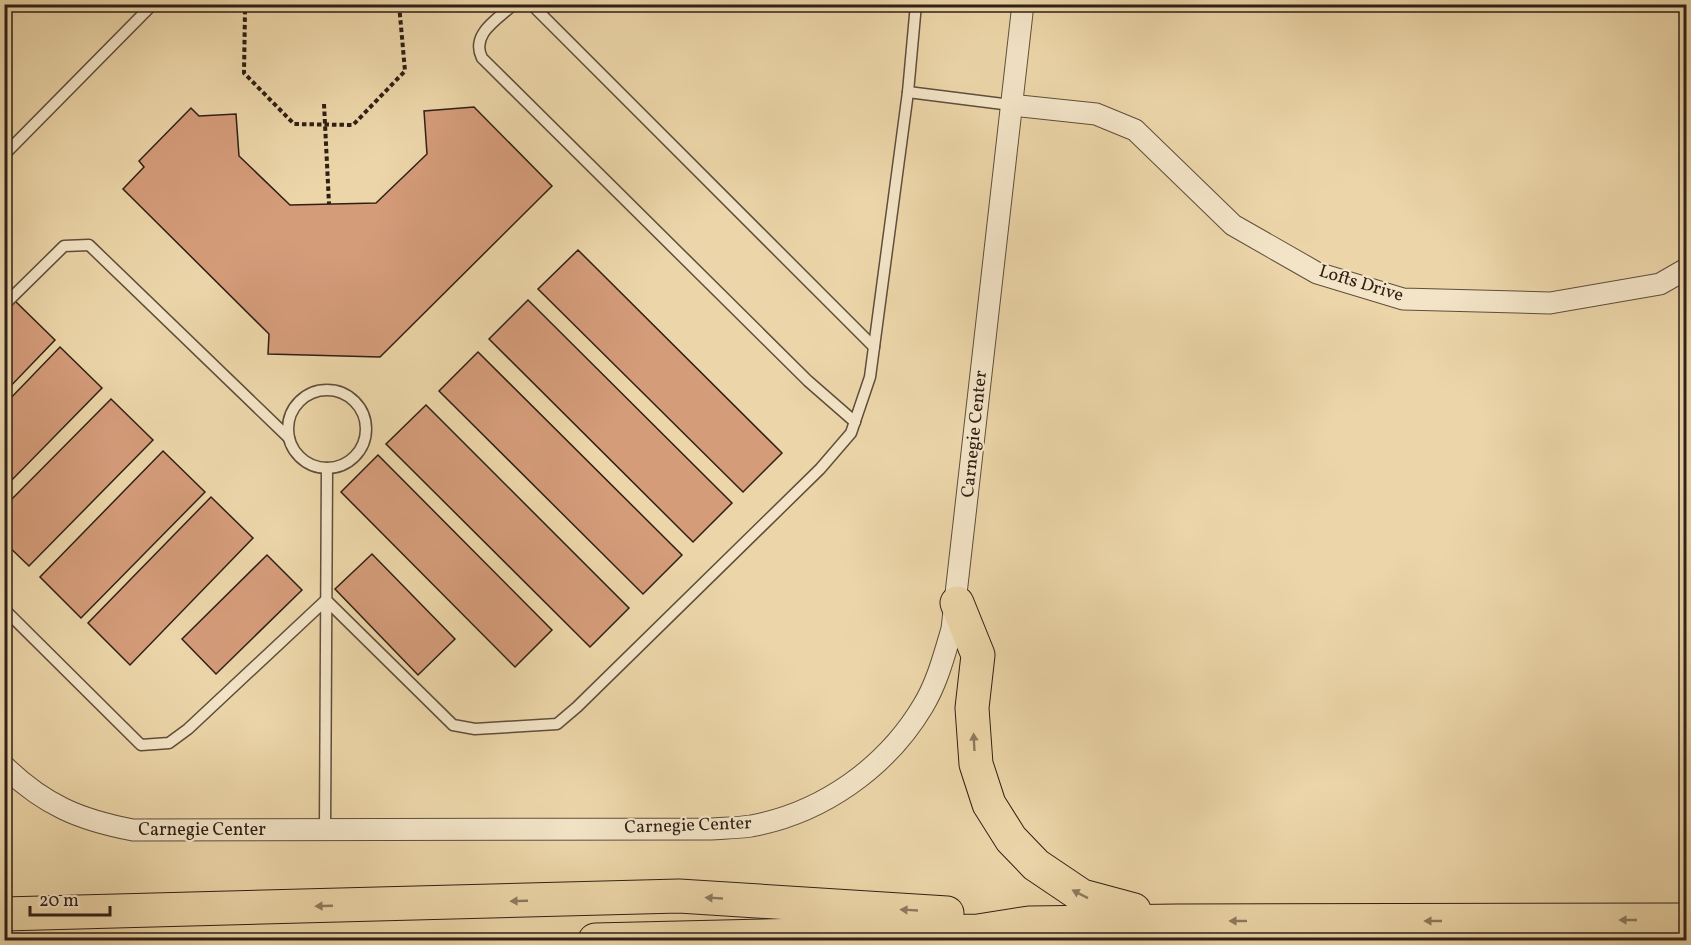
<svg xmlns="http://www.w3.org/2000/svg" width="1691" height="945" viewBox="0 0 1691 945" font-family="Vollkorn,serif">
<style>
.building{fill:#d59c7a;stroke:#2f2016;stroke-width:1.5}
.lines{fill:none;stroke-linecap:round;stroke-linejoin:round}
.service-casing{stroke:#5e4e3b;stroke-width:13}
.minor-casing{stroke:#5e4e3b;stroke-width:23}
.trunk-casing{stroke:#2f2016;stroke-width:35}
.path{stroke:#2f2016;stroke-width:4;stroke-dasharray:4.5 3;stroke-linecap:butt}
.service{stroke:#f3e4c7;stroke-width:10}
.minor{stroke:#f3e4c7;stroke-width:21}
.trunk{stroke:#ecd6a9;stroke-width:33}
.oneway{fill:#8e7b60}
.labels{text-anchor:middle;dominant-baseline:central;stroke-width:4.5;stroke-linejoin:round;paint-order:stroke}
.street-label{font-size:18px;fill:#2f2016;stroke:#f3e4c7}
</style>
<rect width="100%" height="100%" fill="#ecd6a9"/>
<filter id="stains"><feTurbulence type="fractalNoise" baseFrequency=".00333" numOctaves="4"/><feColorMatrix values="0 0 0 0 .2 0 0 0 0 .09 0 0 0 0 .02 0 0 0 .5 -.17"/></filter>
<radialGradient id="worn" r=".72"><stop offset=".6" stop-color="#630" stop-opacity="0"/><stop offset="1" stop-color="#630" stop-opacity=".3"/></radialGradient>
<g class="building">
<polygon points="474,107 552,186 380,357 268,354 269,334 123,189 144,167 139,161 191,108 199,116 236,114 239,156 290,205 376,203 427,154 424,111"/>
<polygon points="578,250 782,453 743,492 538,289"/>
<polygon points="14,300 55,340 4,393 4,309"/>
<polygon points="528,300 732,503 693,542 489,339"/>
<polygon points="60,347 102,388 4,488 4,405"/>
<polygon points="478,352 682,555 643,594 439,391"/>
<polygon points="111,399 153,440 29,566 4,542 4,507"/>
<polygon points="426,405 629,608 590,647 386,444"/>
<polygon points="163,451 205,492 81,618 40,577"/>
<polygon points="378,455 552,630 515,667 341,492"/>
<polygon points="211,497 253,538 130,665 88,623"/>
<polygon points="372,554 455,639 418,675 335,589"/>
<polygon points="267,555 302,590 216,674 182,639"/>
</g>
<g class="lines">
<g class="service-casing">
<g id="service">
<path d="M514 4C498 19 470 34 482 58L808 381 855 422"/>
<polyline points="531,4 874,347"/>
<polyline points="908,92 1011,105"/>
<polyline points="4,155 153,4"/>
<polyline points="4,305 64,246 89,245 289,438"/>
<circle cx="327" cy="429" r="39"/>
<polyline points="4,609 141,745 169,743 188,729 326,600 453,725 475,729 557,724 577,707 820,469 851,433 870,377 908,92 916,4"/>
<polyline points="325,830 327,468"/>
</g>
</g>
<g class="minor-casing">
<g id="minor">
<polyline points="1011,105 1096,114 1135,130 1233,225 1317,273 1403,299 1550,303 1660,284 1686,269"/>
<path d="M4 766C44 805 80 820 133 830L710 829C723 828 738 828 751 826 822 813 886 768 923 706 937 683 944 656 952 629L1023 4"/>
</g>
</g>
<g class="trunk-casing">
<g id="trunk">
<polyline points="957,603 978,655 972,708 976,764 989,804 1011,839 1036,865 1082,896 1134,910"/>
<polyline points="4,914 679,896 947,913"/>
<polyline points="595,940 978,931 1029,923 1177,921 1686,920"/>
</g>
</g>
<g class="path">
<polyline points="250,4 245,11 244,73 294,124 353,125 405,71 399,4"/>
<polyline points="324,104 329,204"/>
</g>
<use href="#service" class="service"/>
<use href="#minor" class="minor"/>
<use href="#trunk" class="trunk"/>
</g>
<defs><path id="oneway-solid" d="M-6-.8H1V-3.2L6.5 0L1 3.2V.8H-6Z" transform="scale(1.5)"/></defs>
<g class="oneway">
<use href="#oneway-solid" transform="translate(974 742) rotate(-93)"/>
<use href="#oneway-solid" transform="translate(1080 894) rotate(-153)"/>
<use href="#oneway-solid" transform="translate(714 898) rotate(-177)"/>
<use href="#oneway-solid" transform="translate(519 901) rotate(178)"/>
<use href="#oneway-solid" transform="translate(324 906) rotate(178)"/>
<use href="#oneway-solid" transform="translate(909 910) rotate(-177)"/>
<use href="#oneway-solid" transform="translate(1628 920) rotate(180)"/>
<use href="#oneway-solid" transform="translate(1238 921) rotate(180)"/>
<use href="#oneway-solid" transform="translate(1433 921) rotate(180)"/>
</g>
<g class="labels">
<g class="street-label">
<text transform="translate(1361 284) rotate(17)">Lofts Drive</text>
<text transform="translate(975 434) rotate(-84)">Carnegie Center</text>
<text transform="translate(688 826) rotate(-2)">Carnegie Center</text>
<text x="202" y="830">Carnegie Center</text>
</g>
</g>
<rect width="1691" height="945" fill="none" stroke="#ecd6a9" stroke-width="24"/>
<rect x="6" y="6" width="1679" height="933" fill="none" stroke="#2f2016" stroke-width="3"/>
<rect x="12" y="12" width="1667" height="921" fill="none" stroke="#2f2016" stroke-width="1.5"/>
<path d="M30 906v9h80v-9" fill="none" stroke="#2f2016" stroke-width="3"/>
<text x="39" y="906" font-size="18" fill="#2f2016" stroke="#f3e4c7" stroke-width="4.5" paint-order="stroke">20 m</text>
<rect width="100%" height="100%" filter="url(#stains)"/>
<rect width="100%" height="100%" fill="url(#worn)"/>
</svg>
